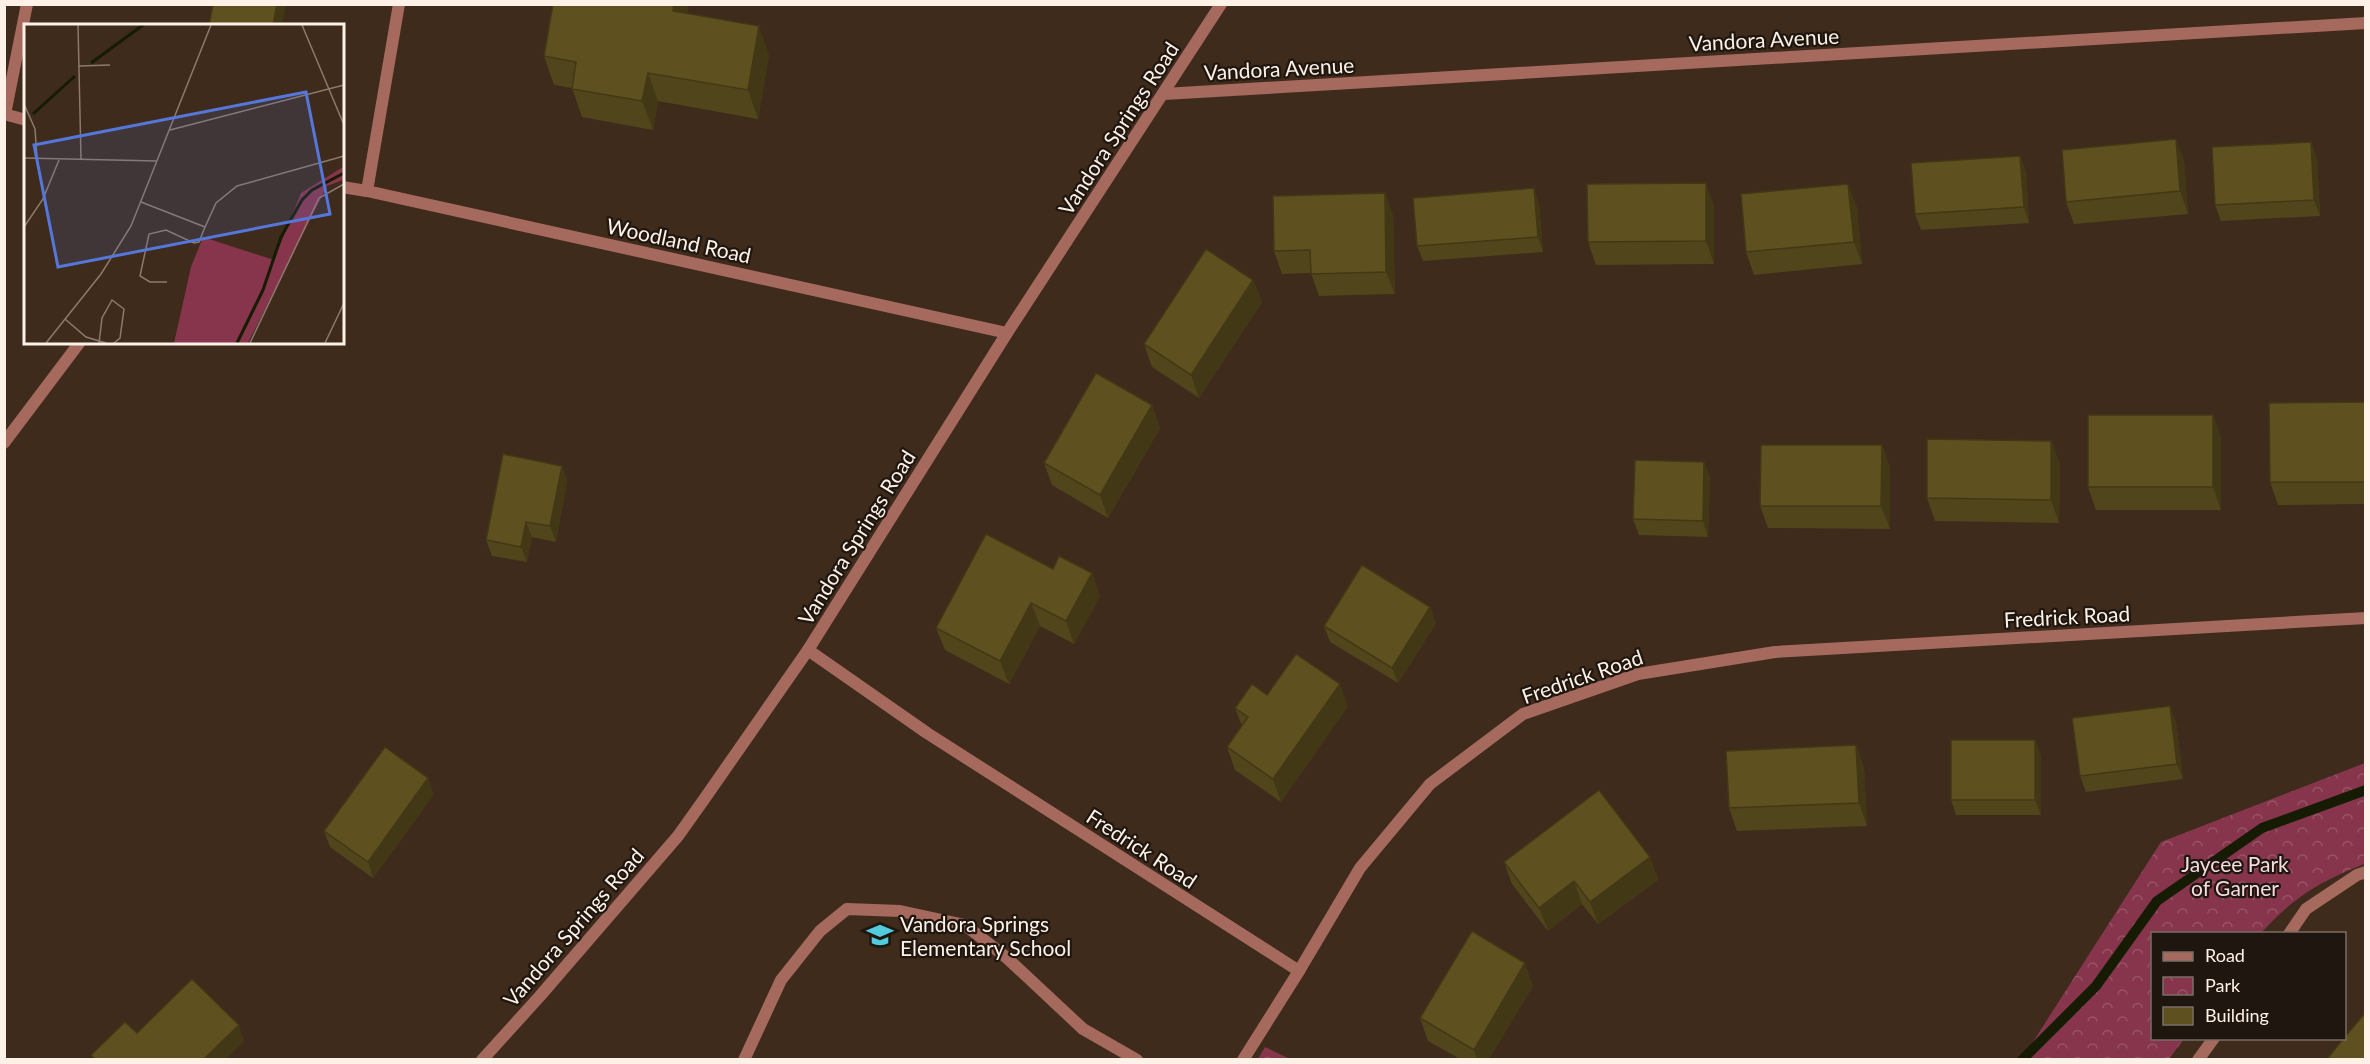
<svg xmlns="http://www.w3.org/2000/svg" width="2370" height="1064" viewBox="0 0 2370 1064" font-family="Lato,sans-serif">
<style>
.park{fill:url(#park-crowns)}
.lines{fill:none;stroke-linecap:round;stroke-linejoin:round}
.stream{stroke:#161c03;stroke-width:10}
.service{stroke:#a56a5d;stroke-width:12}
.minor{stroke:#a56a5d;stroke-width:12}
.tertiary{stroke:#a56a5d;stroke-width:12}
.wall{fill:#51451b}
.shaded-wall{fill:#423816}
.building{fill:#5e501f;stroke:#423816;stroke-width:1.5}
.labels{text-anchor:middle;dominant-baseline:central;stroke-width:4.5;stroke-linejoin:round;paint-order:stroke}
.street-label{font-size:21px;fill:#fef1e7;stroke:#1e160f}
.park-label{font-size:21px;fill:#f5dbe0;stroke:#1e160f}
.poi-label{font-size:21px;fill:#fef1e7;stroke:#1e160f;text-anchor:start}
.inset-river{fill:none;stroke:#161c03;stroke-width:3}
.inset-road{fill:none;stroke:#8b7a6d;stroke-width:1.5}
.view{fill:#5577dc;fill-opacity:0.15;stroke:#5577dc;stroke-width:3}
.inset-edge{fill:none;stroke:#fef1e7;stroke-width:3}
</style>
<defs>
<pattern id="park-crowns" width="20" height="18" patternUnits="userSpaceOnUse" patternTransform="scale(1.5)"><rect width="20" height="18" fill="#86354c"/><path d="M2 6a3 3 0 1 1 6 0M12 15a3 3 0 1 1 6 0" fill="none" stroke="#985366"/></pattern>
</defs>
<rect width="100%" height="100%" fill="#3e2b1b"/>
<g class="park">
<path d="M2365 763 2364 864C2319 882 2294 897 2261 933L2152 934V1038L2184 1039 2169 1059H2022L2161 842Z"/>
<polygon points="1265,1047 1290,1059 1258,1059"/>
</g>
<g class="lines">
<polyline class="stream" points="2022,1060 2096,986 2157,901 2262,828 2366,790"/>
<g class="service">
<polyline points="744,1060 781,980 820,931 847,909 900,911 965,925 1007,958 1083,1029 1137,1060"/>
<polyline points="1243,1060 1299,971"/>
</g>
<g class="minor">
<polyline points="1164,94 2366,23"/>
<polyline points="4,114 26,120"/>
<polyline points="5,114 27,4"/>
<polyline points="342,187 367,191 1007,333"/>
<polyline points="367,191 399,4"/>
<polyline points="4,443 80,342"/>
<polyline points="808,650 927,733 1299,971 1360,868 1430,784 1523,714 1638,674 1775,652 2366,618"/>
<polyline points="2289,934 2306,909 2357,875 2366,872"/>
<polyline points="2198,1060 2214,1038"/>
</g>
<polyline class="tertiary" points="482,1060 540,996 678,836 705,798 808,650 1007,333 1221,4"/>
</g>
<g class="wall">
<polygon points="687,14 769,55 758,119 658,101 653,130 582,117 572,88 554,85 544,56"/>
<polygon points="2176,139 2184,161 2188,214 2074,224 2066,202"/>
<polygon points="2020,156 2026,172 2029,223 1921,230 1915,214"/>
<polygon points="2317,158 2320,216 2221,221 2215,205"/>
<polygon points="1534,188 1539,204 1543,252 1423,261 1417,246"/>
<polygon points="1385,193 1393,216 1395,294 1319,296 1311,273 1282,274 1274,251"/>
<polygon points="1714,206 1714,264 1596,265 1588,242"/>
<polygon points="1857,207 1862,264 1754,275 1746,252"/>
<polygon points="1253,280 1262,302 1199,398 1152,367 1144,344"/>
<polygon points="2366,402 2366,504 2278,505 2270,482"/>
<polygon points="1152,405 1160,428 1108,518 1052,485 1044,463"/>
<polygon points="2213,415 2221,438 2221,510 2096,510 2088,487"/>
<polygon points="2051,441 2060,464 2059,523 1935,521 1927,498"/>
<polygon points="1882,445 1890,468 1890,529 1768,528 1760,506"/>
<polygon points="1704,462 1710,477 1708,537 1639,535 1633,519"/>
<polygon points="562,466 567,481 556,542 532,537 527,562 492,556 486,540"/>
<polygon points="1053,569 1092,573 1100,596 1074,644 1040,626 1009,684 945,650 936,628"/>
<polygon points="1430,607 1436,623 1398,683 1330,642 1324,626"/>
<polygon points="1267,695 1348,706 1281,802 1235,770 1227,747 1242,726 1235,708"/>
<polygon points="2176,722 2183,779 2086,792 2080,776"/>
<polygon points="2035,740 2041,756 2041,815 1956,815 1951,800"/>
<polygon points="1856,745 1864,768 1867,826 1737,831 1729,808"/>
<polygon points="434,794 373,878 330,847 324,831"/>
<polygon points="1650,857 1658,880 1598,924 1582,904 1548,931 1512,884 1504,862"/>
<polygon points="1533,986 1489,1059 1460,1059 1428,1041 1420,1018"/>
</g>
<g class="shaded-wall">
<polygon points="277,4 286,4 282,26 273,26"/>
<polygon points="674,4 689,4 683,40 673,11"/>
<polygon points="759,26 769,55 758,119 748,90"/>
<polygon points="648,73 658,101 653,130 642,101"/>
<polygon points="2176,139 2184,161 2188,214 2180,191"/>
<polygon points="2311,142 2317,158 2320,216 2314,200"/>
<polygon points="2020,156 2026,172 2029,223 2024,207"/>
<polygon points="1706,183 1714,206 1714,264 1706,241"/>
<polygon points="1848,184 1857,207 1862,264 1854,242"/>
<polygon points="1534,188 1539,204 1543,252 1538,237"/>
<polygon points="1385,193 1393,216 1395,294 1386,272"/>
<polygon points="1253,280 1262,302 1199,398 1191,375"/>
<polygon points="1152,405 1160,428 1108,518 1100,495"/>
<polygon points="2213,415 2221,438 2221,510 2213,487"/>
<polygon points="2051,441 2060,464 2059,523 2051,500"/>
<polygon points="1882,445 1890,468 1890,529 1881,506"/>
<polygon points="1704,462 1710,477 1708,537 1703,521"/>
<polygon points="562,466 567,481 556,542 550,526"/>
<polygon points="526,522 532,537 527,562 521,547"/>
<polygon points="1092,573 1100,596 1074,644 1066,621"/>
<polygon points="1031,603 1040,626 1009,684 1000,661"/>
<polygon points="1430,607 1436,623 1398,683 1392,668"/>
<polygon points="1340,684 1348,706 1281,802 1273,779"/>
<polygon points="2170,706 2176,722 2183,779 2177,764"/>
<polygon points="2035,740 2041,756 2041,815 2035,800"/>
<polygon points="1856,745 1864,768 1867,826 1859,803"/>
<polygon points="428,778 434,794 373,878 368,862"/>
<polygon points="1650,857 1658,880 1598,924 1590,902"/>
<polygon points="1574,881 1582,904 1548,931 1539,908"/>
<polygon points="1525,963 1533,986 1489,1059 1477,1059 1474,1050"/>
<polygon points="239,1025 244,1041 226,1059 204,1059"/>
</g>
<g class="building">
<polygon points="213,4 277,4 273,26 209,26"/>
<polygon points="553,4 674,4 673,11 759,26 748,90 648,73 642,101 572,89 576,62 544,56"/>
<polygon points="2176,139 2180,191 2066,202 2062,150"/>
<polygon points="2311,142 2314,200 2215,205 2212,147"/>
<polygon points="2020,156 2024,207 1915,214 1911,163"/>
<polygon points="1706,183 1706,241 1588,242 1587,184"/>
<polygon points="1848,184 1854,242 1746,252 1741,194"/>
<polygon points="1534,188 1538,237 1417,246 1413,198"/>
<polygon points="1385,193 1386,272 1311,274 1310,250 1274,251 1273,196"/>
<polygon points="1206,249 1253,280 1191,375 1144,344"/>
<polygon points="1096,373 1152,405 1100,495 1044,463"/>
<polygon points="2366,402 2366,482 2270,482 2269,403"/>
<rect x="2088" y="415" width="125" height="72"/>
<polygon points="1927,439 2051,441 2051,500 1927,498"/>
<polygon points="1761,445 1882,445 1881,506 1760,506"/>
<polygon points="503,454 562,466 550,526 526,522 521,547 486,540"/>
<polygon points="1635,460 1704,462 1703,521 1633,519"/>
<polygon points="986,534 1053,569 1059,556 1092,573 1066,621 1031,603 1000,661 936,628"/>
<polygon points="1362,565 1430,607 1392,668 1324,626"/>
<polygon points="1296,654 1340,684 1273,779 1227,747 1248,717 1235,708 1252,684 1267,695"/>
<polygon points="2170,706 2177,764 2080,776 2072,718"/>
<rect x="1951" y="740" width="84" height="60"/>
<polygon points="1856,745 1859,803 1729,808 1726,751"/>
<polygon points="385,747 428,778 368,862 324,831"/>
<polygon points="1599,790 1650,857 1590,902 1574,881 1539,908 1504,862"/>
<polygon points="1472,931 1525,963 1474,1050 1420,1018"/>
<polygon points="192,979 239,1025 204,1059 95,1059 91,1055 125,1022 137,1033"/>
<polygon points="2366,1012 2366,1059 2327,1059 2344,1038"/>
</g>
<defs>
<g id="school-bare" transform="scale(2.07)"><path d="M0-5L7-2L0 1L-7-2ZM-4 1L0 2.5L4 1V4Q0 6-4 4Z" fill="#54cadd" stroke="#1e160f" stroke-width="2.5" paint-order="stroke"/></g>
</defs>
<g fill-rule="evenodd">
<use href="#school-bare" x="880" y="935"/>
</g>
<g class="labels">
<g class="street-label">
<text transform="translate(1764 39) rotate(-3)">Vandora Avenue</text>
<text transform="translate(1279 68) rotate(-3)">Vandora Avenue</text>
<text transform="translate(1118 128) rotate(-57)">Vandora Springs Road</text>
<text transform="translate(679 240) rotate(12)">Woodland Road</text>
<text transform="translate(856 537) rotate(-58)">Vandora Springs Road</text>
<text transform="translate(2067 616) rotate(-3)">Fredrick Road</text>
<text transform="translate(1582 676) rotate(-19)">Fredrick Road</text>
<text transform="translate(1142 848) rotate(33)">Fredrick Road</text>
<text transform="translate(573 927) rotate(-49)">Vandora Springs Road</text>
</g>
<g class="park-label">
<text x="2235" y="863">Jaycee Park<tspan x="2235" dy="24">of Garner</tspan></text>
</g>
<g class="poi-label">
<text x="900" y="923">Vandora Springs<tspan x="900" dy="24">Elementary School</tspan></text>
</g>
</g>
<g transform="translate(24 24)">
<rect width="320" height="320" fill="#3e2b1b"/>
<path d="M319 143V156L303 162 224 319H150L167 243 179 213 250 236 277 169Z" fill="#86354c"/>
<path class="inset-river" d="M67 39 119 1M9 90 51 52M213 319 239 266 257 213 278 176 288 166 320 149"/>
<path class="inset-road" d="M54 1 57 135M278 1 320 101M55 42 86 41M0 80 11 105 13 134M146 106 320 61M0 134 133 137M117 178 181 203 192 179 213 162 320 132M0 203 19 175 35 136M143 258H126L116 252 125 210 142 206 170 219 175 218 181 203M41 295 62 313 82 319M22 319 77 250 107 202 187 1M75 319 78 294 88 276 100 285 96 314 90 319M226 319 295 174 320 160M301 319 320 279"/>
<path class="view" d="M282 68 306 190 34 243 10 121Z"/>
<rect width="320" height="320" class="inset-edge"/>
</g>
<rect width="2370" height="1064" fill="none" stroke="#fef1e7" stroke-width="12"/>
<rect x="2151" y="932" width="195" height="108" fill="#1e160f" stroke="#786e65" stroke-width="1.5"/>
<rect x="2163" y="952" width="30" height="9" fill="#a56a5d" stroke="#786e65" stroke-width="1.5"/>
<text x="2205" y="962" font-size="18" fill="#fef1e7">Road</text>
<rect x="2163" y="977" width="30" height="18" fill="url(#park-crowns)" stroke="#786e65" stroke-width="1.5"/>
<text x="2205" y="992" font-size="18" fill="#fef1e7">Park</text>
<rect x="2163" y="1007" width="30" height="18" fill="#5e501f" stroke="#786e65" stroke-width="1.5"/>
<text x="2205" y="1022" font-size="18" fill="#fef1e7">Building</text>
</svg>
